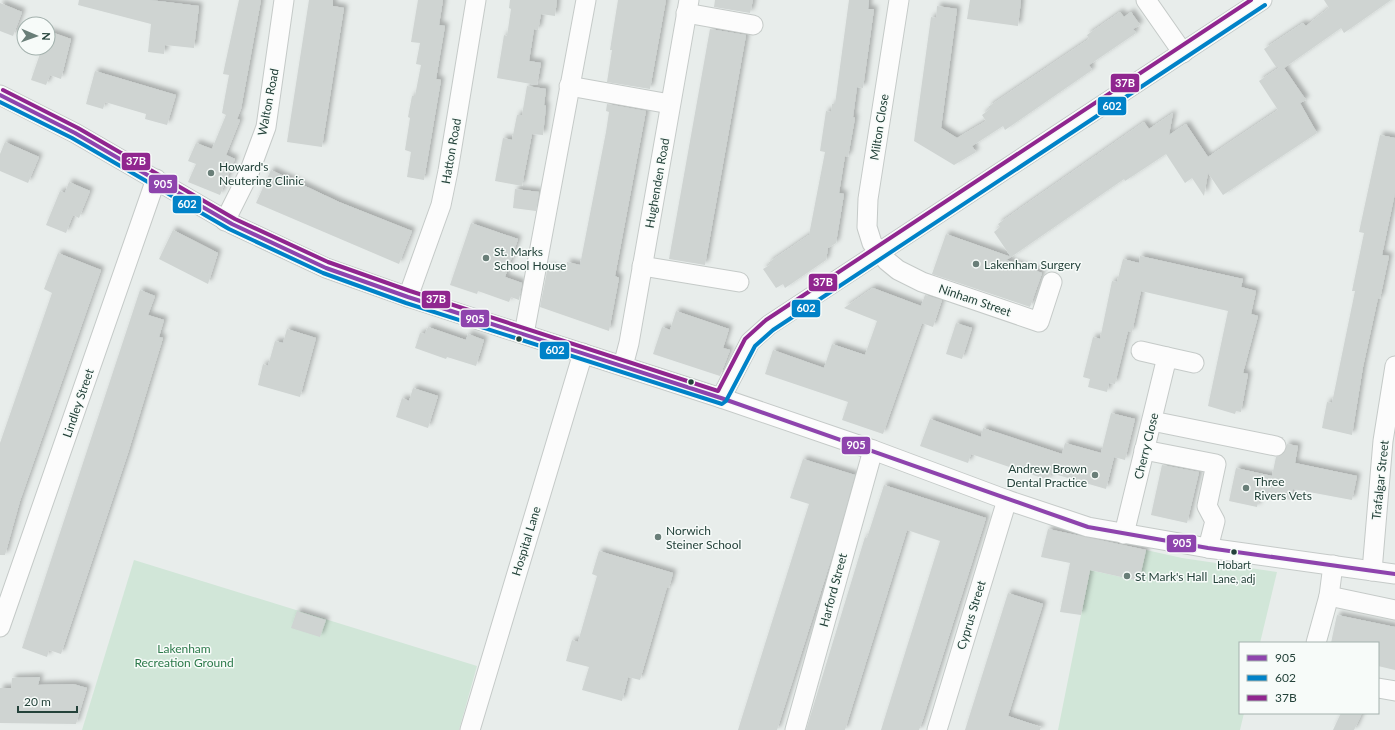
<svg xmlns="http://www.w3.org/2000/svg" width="1395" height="730" viewBox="0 0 1395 730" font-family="Lato,sans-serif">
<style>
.green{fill:#d1e6d8}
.building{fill:#cfd4d2;filter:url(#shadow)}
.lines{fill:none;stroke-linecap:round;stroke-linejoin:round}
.minor-casing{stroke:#c5cac8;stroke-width:21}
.minor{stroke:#fcfcfc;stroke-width:19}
.bus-1-casing{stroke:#f7fbf9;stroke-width:7}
.bus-2-casing{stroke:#f7fbf9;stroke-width:7}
.bus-3-casing{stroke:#f7fbf9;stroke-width:7}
.bus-1{stroke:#8e44ad;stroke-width:4}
.bus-2{stroke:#0082c8;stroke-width:4}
.bus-3{stroke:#90268f;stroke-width:4}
.poi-dot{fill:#697e78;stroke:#f7fbf9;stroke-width:1.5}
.bus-dot{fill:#24423a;stroke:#f7fbf9;stroke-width:1.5}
.labels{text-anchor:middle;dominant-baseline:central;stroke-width:3;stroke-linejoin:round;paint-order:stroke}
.bus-label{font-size:11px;fill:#24423a;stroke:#f7fbf9}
.street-label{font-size:12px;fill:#24423a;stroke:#f7fbf9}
.poi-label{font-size:12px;fill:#24423a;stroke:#f7fbf9;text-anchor:start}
.park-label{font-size:12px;fill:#2d7a4b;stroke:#f7fbf9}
.line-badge{stroke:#f7fbf9;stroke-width:1.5}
.badge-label{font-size:11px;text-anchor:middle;font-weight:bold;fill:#fff}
</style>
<defs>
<filter id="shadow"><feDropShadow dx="3.5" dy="-3.5" stdDeviation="2" flood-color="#0004"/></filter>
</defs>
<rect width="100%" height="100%" fill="#e8edeb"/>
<g class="green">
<polygon points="1146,550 1182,558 1277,572 1260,643 1240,643 1240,713 1244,713 1240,730 1058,730 1090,570 1139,581"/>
<polygon points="134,560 477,666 459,730 82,730"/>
</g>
<g class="building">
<polygon points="79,0 150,0 199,6 194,48 165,45 164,54 148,52 151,24 78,5"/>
<polygon points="239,0 261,0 241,109 237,119 240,120 226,155 235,159 220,195 188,182 196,164 188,161 196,143 212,149 226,115 222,113 229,75 223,74"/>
<polygon points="309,0 333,0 333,6 344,8 322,147 287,142"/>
<polygon points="418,0 443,0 439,25 445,26 436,79 441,80 424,180 407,177 411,152 405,150 410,118 408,117 412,96 415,96 421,65 416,64 420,43 411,42"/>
<polygon points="510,0 557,0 555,16 541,14 538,30 534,29 529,61 541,63 537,85 497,78 504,35 507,36 511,9 509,8"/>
<polygon points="618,0 666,0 650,89 607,82 612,50 610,50"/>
<polygon points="715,0 753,0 750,13 714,7"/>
<polygon points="849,0 869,0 868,9 874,9 863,88 857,87 853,117 855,118 848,157 845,156 839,193 844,194 836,243 828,248 826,260 785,288 783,284 776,288 763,269 770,265 768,263 809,235 825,152 820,151 826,111 831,112 832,104 835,104"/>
<polygon points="970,0 1021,0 1018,26 967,19"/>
<polygon points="1324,0 1391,0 1344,33 1341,28 1284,68 1306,100 1300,103 1317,133 1223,195 1208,173 1204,196 1192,178 1185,183 1166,154 1125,181 1124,179 1011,257 994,232 1000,227 998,224 1144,122 1149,129 1173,113 1169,135 1186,124 1208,157 1278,110 1259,81 1280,67 1276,67 1264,49 1303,23 1306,26 1329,8"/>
<polygon points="0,3 22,12 13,36 0,31"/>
<polygon points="937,6 957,9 941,128 957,138 986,121 982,115 990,109 988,107 1089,39 1087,35 1120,12 1124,17 1131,12 1140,25 1133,29 1136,33 1089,65 1092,70 1005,130 1003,126 972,146 976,152 954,165 914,141 931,17 936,18"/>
<polygon points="710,29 746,35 705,265 669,259"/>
<polygon points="48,31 71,39 61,79 50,75 46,85 31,80 42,48 48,48"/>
<polygon points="95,71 176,95 167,125 145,119 146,114 105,102 103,109 86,104"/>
<polygon points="527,86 546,89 544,105 546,106 543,135 532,134 522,186 495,181 503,138 512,140 517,115 522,115"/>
<polygon points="607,104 646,111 615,276 619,278 609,331 540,307 548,266 566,272 567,262 580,265 606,132 609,112 606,111"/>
<polygon points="1380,135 1395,138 1395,193 1382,255 1389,256 1380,299 1378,298 1363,367 1352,435 1322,428 1327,402 1332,403 1355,291 1352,291 1364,233 1359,232"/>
<polygon points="5,142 39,157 28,183 0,171 0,154"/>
<polygon points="271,170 339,202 412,231 399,264 256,203"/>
<polygon points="69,182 90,191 79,218 73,215 66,233 46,225 60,191 65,193"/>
<polygon points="515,189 539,192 536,211 513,208"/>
<polygon points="471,223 518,239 505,277 522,283 519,300 511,297 509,302 478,291 477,294 450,285"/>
<polygon points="173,230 218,253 208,284 159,259"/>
<polygon points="946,234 1011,257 1006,260 1042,273 1030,307 932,274"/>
<polygon points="58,253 101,270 20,501 5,555 0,555 0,443 52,293 44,289"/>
<polygon points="1140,256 1243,279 1241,287 1256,291 1251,314 1258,316 1243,373 1248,374 1241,412 1236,411 1235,414 1208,406 1228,311 1141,291 1132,332 1128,331 1115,384 1109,383 1107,392 1088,387 1090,379 1083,377 1093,337 1100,339 1112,281 1117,282 1123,259 1139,263"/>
<polygon points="873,288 921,306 925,295 942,300 933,327 922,323 883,434 842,420 848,402 765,374 773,350 824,368 832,344 865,355 877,321 844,308"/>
<polygon points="140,290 155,296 148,315 164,320 159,337 163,338 128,453 61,654 49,650 47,657 22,648"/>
<polygon points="676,311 729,329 723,348 730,350 720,376 653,354 662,327 670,330"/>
<polygon points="956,323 972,328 962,359 946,354"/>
<polygon points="428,327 466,340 468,334 484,340 476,366 447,357 446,359 415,348 420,333 425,334"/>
<polygon points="287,329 316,338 300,397 258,385 263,364 268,366 275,341 283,343"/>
<polygon points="413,388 438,396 428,428 396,417 402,398 409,401"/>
<polygon points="1111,413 1135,419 1125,460 1114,457 1106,489 1051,473 1048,480 971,454 968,463 920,446 930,419 981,437 983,428 1062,454 1065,443 1101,453"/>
<polygon points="1287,444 1298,446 1295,463 1357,476 1352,500 1293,489 1291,500 1260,494 1257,507 1229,501 1236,468 1272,476 1276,457 1284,453"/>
<polygon points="803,459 855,475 835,547 777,730 738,730 809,504 790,498"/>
<polygon points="1162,465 1199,472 1187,523 1151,515"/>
<polygon points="884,485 986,518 923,719 919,730 881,730 940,541 907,530 845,730 806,730 865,537 867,538"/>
<polygon points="1048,529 1146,550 1139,581 1090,570 1081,615 1060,612 1070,563 1041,557"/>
<polygon points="599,551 673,573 669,588 667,587 640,680 628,677 622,701 582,690 589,667 566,661 572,640 578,642 597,576 592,574"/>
<polygon points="1008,593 1043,604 1008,716 1041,727 1040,730 965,730"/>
<polygon points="297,611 326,620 320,637 291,628"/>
<polygon points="1337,615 1395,627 1395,670 1378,666 1378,643 1331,643"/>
<polygon points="40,677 38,685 73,684 87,688 76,724 0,723 0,688 11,688 12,678"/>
<polygon points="1341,713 1362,713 1354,730 1333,730"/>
</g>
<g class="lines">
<g class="minor-casing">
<g id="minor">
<polyline points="899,0 868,199 867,227 872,243 887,261 898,270 922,282 1039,322 1052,282"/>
<polyline points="1146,0 1183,53"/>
<polyline points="686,13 753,25"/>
<polyline points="569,86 670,104"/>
<polyline points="0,95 75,133 232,224 326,268 408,297 721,398 873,450 1007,500 1088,527 1208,548 1395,574"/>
<polyline points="225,221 249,173 266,127 284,0"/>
<polyline points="642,266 739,282"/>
<polyline points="408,297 441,205 448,171 476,0"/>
<polyline points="524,334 586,0"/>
<polyline points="1141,351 1167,357"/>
<polyline points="623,366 629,343 689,0"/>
<polyline points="721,398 750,342 769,325 1262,0"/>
<polyline points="1152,421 1276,446"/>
<polyline points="1144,450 1216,464 1207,506 1215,521 1208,548"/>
<polyline points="1124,534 1167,357 1194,363"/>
<polyline points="1372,571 1383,441 1395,366"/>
<polyline points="1329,596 1395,610"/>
<polyline points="0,627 156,179"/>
<polyline points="1316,643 1329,596 1333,565"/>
<polyline points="1378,688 1395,691"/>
<polyline points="470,730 583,353"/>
<polyline points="795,730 873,450"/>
<polyline points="937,730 1007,500"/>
</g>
</g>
<use href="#minor" class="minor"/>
<g class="bus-1-casing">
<polyline id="bus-1" points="0,95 75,133 232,224 326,268 408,297 721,398 1088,527 1208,548 1395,574"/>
</g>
<g class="bus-2-casing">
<polyline id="bus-2" points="0,102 72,138 229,229 323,273 406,303 722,404 726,401 755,346 773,330 1265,5"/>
</g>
<g class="bus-3-casing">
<polyline id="bus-3" points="3,90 78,128 235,219 328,262 410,291 718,391 745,339 766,320 1251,0"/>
</g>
<use href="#bus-1" class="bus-1"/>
<use href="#bus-2" class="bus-2"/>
<use href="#bus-3" class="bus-3"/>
</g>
<g class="poi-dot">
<circle cx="211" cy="173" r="4"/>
<circle cx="486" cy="258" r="4"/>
<circle cx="976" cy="264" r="4"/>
<circle cx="1095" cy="475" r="4"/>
<circle cx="1246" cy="488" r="4"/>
<circle cx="658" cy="537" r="4"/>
<circle cx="1127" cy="576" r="4"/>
</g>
<g class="bus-dot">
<circle cx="519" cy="339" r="3.5"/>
<circle cx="691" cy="382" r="3.5"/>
<circle cx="1234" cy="552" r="3.5"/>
</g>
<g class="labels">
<g class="bus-label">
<text x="1234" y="564">Hobart<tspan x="1234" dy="14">Lane, adj</tspan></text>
</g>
<g class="street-label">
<text transform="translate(268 102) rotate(-79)">Walton Road</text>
<text transform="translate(879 127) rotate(-81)">Milton Close</text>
<text transform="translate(451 151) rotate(-80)">Hatton Road</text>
<text transform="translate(657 183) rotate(-80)">Hughenden Road</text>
<text transform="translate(975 300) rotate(19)">Ninham Street</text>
<text transform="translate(78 403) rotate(-71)">Lindley Street</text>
<text transform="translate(1146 446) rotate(-76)">Cherry Close</text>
<text transform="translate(1380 480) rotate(-84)">Trafalgar Street</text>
<text transform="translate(526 541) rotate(-73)">Hospital Lane</text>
<text transform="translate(833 590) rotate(-75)">Harford Street</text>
<text transform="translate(971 615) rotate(-73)">Cyprus Street</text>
</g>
<g class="poi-label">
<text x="219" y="166">Howard's<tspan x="219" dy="14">Neutering Clinic</tspan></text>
<text x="494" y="251">St. Marks<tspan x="494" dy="14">School House</tspan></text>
<text x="984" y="264">Lakenham Surgery</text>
<text x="1087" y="468" text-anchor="end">Andrew Brown<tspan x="1087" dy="14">Dental Practice</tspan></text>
<text x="1254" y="481">Three<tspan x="1254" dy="14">Rivers Vets</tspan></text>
<text x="666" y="530">Norwich<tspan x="666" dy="14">Steiner School</tspan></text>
<text x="1135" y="576">St Mark's Hall</text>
</g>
<g class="park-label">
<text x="184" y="648">Lakenham<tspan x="184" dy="14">Recreation Ground</tspan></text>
</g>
</g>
<g class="line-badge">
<rect x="1110" y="73" width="30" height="20" rx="4" fill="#90268f"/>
<rect x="1097" y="96" width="30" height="20" rx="4" fill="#0082c8"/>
<rect x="121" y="152" width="30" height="19" rx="4" fill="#90268f"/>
<rect x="148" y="174" width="30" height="20" rx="4" fill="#8e44ad"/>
<rect x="172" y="195" width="30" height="19" rx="4" fill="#0082c8"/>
<rect x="808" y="273" width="30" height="19" rx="4" fill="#90268f"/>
<rect x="421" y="290" width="30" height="19" rx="4" fill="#90268f"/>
<rect x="791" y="299" width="30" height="19" rx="4" fill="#0082c8"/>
<rect x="460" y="309" width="30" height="19" rx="4" fill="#8e44ad"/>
<rect x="539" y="341" width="31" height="19" rx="4" fill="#0082c8"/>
<rect x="841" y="436" width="30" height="19" rx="4" fill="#8e44ad"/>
<rect x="1166" y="534" width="31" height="19" rx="4" fill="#8e44ad"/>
</g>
<g class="badge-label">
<text x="1125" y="87">37B</text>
<text x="1112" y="110">602</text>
<text x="136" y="165">37B</text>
<text x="163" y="188">905</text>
<text x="187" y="208">602</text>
<text x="823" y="286">37B</text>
<text x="436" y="303">37B</text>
<text x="806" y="312">602</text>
<text x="475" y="323">905</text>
<text x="555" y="354">602</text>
<text x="856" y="449">905</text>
<text x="1182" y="547">905</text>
</g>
<rect x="1239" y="642" width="140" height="72" fill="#f7fbf9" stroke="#a3b1ad"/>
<rect x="1247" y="655" width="20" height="6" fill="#8e44ad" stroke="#a3b1ad"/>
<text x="1275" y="662" font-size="12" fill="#24423a">905</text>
<rect x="1247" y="675" width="20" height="6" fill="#0082c8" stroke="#a3b1ad"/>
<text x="1275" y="682" font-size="12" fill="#24423a">602</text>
<rect x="1247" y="695" width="20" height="6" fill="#90268f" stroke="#a3b1ad"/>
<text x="1275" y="702" font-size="12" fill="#24423a">37B</text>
<g transform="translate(36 36) rotate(92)"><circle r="19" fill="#f7fbf9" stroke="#a3b1ad"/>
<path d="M0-3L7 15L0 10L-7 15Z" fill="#697e78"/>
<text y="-6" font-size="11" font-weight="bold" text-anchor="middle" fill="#24423a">N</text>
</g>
<path d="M18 706v6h59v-6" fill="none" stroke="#24423a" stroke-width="2"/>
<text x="24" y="706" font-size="12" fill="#24423a" stroke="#f7fbf9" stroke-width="3" paint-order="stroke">20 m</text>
</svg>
